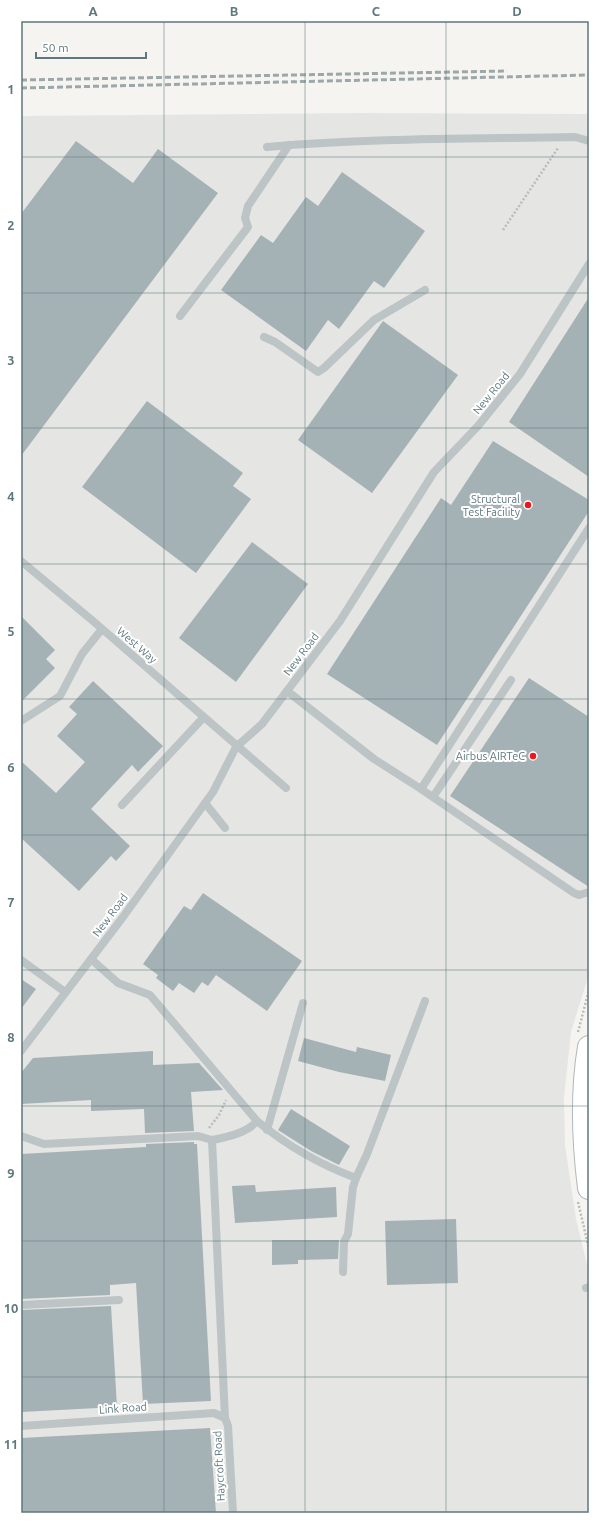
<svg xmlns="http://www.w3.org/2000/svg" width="610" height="1534" viewBox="0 0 610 1534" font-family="Ubuntu,sans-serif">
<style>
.built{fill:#e5e5e4}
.building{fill:#a5b2b5}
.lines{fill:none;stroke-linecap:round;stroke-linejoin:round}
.primary-casing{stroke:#b0b8ba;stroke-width:24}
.path{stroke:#b7bcbd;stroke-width:2.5;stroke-dasharray:2 2;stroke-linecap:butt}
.service{stroke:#bdc4c6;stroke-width:8}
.primary{stroke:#fff;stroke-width:22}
.rail{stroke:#9ca7aa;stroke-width:3;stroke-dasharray:6 3;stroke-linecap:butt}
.grid{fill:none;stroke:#5d787e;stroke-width:1;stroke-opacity:0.55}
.poi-dot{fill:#ef1619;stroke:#fff;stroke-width:1.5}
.labels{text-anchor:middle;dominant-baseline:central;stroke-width:4;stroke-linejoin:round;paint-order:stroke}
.street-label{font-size:11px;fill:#5d787e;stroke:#fff}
.poi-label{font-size:11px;fill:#5d787e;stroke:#fff;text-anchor:end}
.neatline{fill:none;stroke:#5d787e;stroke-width:1.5}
.grid-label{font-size:13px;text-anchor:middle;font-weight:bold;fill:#5d787e}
</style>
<rect width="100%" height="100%" fill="#f5f4f0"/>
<polygon class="built" points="361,113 589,114 589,974 571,1032 564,1097 565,1145 576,1219 589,1273 589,1513 21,1513 21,116"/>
<g class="building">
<polygon points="76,141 133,183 158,149 218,193 21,456 21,214"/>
<polygon points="342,172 425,231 384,288 374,281 339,329 328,320 306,351 221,290 261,235 273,243 306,197 318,206"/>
<polygon points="589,297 589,477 509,422"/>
<polygon points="383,321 458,375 372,493 298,440"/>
<polygon points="147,401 243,473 233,486 251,499 196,573 82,487"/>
<polygon points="493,441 589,500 589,511 437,745 327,674 441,498 451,505"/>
<polygon points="252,542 308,584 236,682 179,638"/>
<polygon points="21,616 55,650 46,659 55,668 21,702"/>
<polygon points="529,678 589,717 589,887 450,796"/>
<polygon points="93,681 163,746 138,772 132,765 91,809 130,846 116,861 111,856 79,891 21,838 21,761 56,793 85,762 57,736 77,714 69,707"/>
<polygon points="203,893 302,961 267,1011 216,975 208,986 202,982 194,993 179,983 173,991 156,978 158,975 143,964 184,906 191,910"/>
<polygon points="21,979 36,989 21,1009"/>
<polygon points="304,1038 356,1052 357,1047 391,1055 385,1081 339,1072 298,1061"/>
<polygon points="153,1051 153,1065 199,1063 223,1090 191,1092 194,1131 145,1133 144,1109 91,1111 91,1100 21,1104 21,1073 33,1058"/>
<polygon points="291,1109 350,1146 339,1165 311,1151 278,1130"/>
<polygon points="194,1142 194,1144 197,1144 211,1401 143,1404 136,1283 110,1285 110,1295 21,1299 21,1154 146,1147 146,1144"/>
<polygon points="255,1185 256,1192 336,1187 337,1217 235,1223 232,1186"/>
<polygon points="456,1219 458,1283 387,1285 385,1221"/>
<polygon points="339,1240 338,1259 298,1260 298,1264 272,1265 272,1240"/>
<polygon points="111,1306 117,1407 21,1412 21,1310"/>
<polygon points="210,1428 216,1513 21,1513 21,1438"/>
</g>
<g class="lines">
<g class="primary-casing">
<path id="primary" d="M589 1047C581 1094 583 1140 589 1188"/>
</g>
<g class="path">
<polyline points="503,230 558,148"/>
<polyline points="578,1032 589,990"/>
<polyline points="209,1128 219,1115 226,1100"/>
<polyline points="578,1202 589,1249"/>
</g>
<g class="service">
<path d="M267 147C369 138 472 139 575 137L589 141"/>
<polyline points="180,316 248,227 245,218 248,206 289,145"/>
<polyline points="264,337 275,342 318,372 324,368 374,320 425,290"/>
<polyline points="21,561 93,621 286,788"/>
<polyline points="287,691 374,759 421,789 589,528"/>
<polyline points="21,721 60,696 82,654 102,629"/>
<polyline points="421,789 574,893 579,895 589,892"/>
<polyline points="433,797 511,680"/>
<polyline points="205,803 225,828"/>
<polyline points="122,805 203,718"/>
<path d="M91 959 118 983 150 995 257 1121C285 1144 321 1165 356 1178"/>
<polyline points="21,960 65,992"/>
<polyline points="21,1051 123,917 213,792 236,747 262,724 340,621 434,472 478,426 520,374 589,264"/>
<polyline points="267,1130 303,1003"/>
<polyline points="21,1136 44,1144 198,1136 212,1140"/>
<polyline points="343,1272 344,1242 348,1234 353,1187 356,1178 367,1154 425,1001"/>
<polyline points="586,1288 589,1287"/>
<polyline points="21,1305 119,1300"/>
<polyline points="21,1426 214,1413 225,1418"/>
<path d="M233 1513 228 1426 225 1418 212 1140C227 1137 247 1133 257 1121"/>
</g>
<use href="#primary" class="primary"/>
<g class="rail">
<polyline points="21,80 507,71"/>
<polyline points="21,88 589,75"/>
</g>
</g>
<path class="grid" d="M164 21V1513M305 21V1513M446 21V1513M21 157H589M21 293H589M21 428H589M21 564H589M21 699H589M21 835H589M21 970H589M21 1106H589M21 1241H589M21 1377H589"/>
<g class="poi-dot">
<circle cx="528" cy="505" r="4"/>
<circle cx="533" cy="756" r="4"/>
</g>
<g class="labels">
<g class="street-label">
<text transform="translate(491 393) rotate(-51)">New Road</text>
<text transform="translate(137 645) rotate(41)">West Way</text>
<text transform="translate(301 654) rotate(-53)">New Road</text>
<text transform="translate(110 915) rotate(-53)">New Road</text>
<text transform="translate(123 1408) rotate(-4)">Link Road</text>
<text transform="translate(219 1466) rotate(-93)">Haycroft Road</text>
</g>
<g class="poi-label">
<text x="520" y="499">Structural<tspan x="520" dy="13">Test Facility</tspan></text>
<text x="525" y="756">Airbus AIRTeC</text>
</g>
</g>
<rect width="610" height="1534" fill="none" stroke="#ffffff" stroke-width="44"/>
<path d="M36 52v6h110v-6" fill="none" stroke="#5d787e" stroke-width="2"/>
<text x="42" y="52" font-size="12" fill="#5d787e" stroke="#ffffff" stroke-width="3" paint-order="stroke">50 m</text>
<rect x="22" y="22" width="566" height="1490" class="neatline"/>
<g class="grid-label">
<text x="93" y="16">A</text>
<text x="234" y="16">B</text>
<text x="376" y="16">C</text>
<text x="517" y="16">D</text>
<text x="11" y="94">1</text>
<text x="11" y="230">2</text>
<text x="11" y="365">3</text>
<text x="11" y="501">4</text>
<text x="11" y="636">5</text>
<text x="11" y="772">6</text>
<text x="11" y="907">7</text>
<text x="11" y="1042">8</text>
<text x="11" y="1178">9</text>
<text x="11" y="1313">10</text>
<text x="11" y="1449">11</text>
</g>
</svg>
